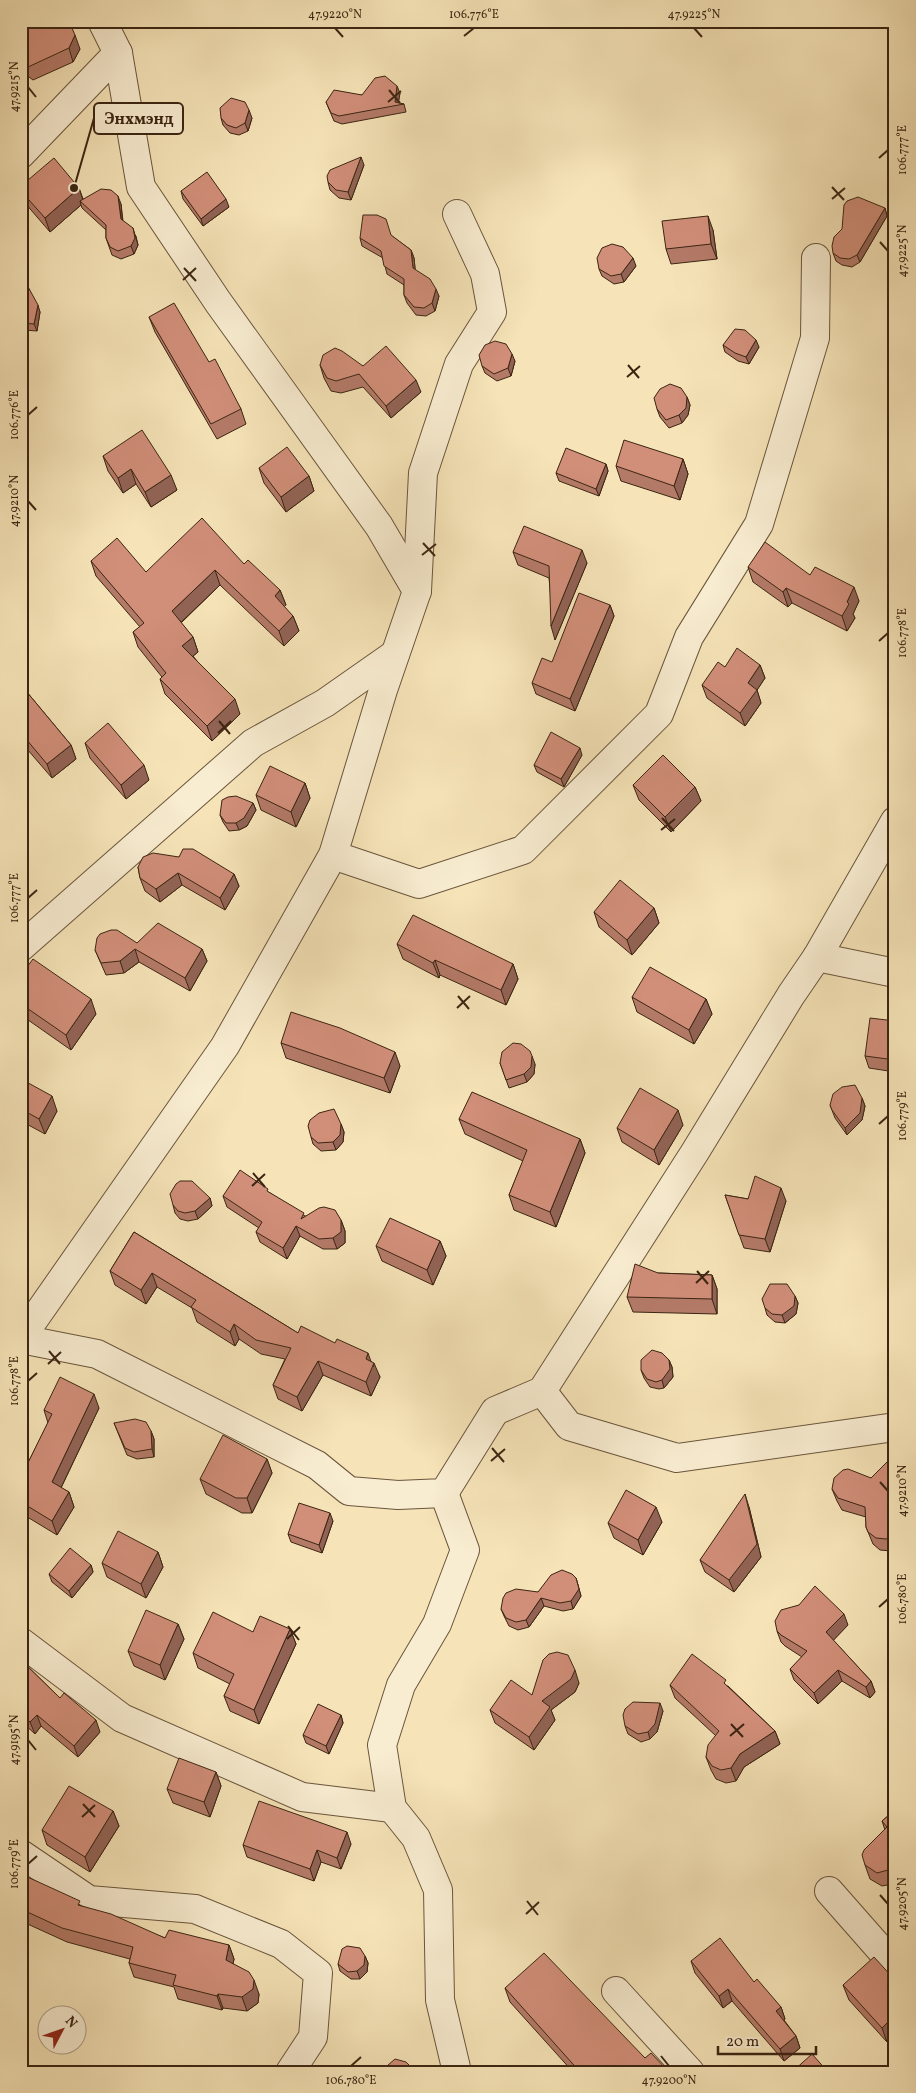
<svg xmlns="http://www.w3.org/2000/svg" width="916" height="2093" viewBox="0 0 916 2093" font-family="Vollkorn,serif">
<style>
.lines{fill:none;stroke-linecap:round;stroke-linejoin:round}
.street-casing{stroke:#6a553c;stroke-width:30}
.street{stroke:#f9edd1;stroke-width:28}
.wall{fill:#b47a68;stroke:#3b2512}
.shaded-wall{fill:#926355;stroke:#3b2512}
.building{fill:#d18e79;stroke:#3b2512}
.ticks{fill:none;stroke:#3b2512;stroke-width:2}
.leader{fill:none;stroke:#3b2512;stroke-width:2}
.callout-dot{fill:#3b2512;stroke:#f9edd1;stroke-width:2}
.callout{fill:#f9edd1;stroke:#3b2512;stroke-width:2}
.callout-label{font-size:16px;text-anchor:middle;font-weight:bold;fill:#3b2512}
.neatline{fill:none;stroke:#3b2512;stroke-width:2}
.ticks-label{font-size:12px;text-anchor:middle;fill:#3b2512}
</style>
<rect width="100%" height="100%" fill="#f6e4b8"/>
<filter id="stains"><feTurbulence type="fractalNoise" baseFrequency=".004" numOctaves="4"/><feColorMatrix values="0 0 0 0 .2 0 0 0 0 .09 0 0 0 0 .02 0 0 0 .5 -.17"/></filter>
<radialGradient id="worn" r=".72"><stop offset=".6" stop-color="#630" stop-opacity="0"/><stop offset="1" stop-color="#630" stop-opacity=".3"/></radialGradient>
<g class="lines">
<g class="street-casing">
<g id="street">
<polyline points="21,154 118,53"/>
<polyline points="417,591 423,473 459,364 492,312 485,274 457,214"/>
<polyline points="333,855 419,884 523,850 659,714 689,637 759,524 815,338 816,258"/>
<polyline points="21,947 253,743 325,703 395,654"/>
<polyline points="817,957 895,973"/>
<polyline points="21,1338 225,1046 333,855 383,690 417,591 379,526 218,302 141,187 118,53 102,21"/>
<polyline points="21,1339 97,1354 317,1465 349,1491 398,1495 444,1493 495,1411 542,1391 695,1152 791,995 817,957 895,821"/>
<polyline points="542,1391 569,1426 677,1458 895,1427"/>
<polyline points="444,1493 465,1550 437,1624 401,1685 382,1745 392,1808 416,1838 438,1890 440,2000 457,2072"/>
<polyline points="21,1642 122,1718 302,1797 392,1808"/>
<polyline points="21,1854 89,1900 195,1909 281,1944 318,1973 313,2037 290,2072"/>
<polyline points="829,1891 895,1966"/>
<polyline points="616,1991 690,2072"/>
</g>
</g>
<use href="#street" class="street"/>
</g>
<g class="wall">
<polygon points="21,21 80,49 73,62 33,80 21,71"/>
<polygon points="400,93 398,103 404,104 406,112 342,124 334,121 326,102 362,95"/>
<polygon points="221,118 252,118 248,131 239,135 230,133 223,125"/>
<polygon points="364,165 351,200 339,198 330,190 328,182"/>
<polygon points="21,186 79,188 83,199 121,204 123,221 136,236 138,245 134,254 121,259 112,255 106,238 106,230 82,208 81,205 50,232 25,203 21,194"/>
<polygon points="181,191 229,207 203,226 183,199"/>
<polygon points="885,208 887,216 860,262 852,267 842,265 836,261 833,253"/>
<polygon points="713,230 717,259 671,264 666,249"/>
<polygon points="392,236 411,250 414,258 415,270 439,296 435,311 426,316 416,315 407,303 404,295 404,285 387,274 383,258 362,246 360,238"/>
<polygon points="636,266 624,282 614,284 602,276 599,269"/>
<polygon points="21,274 40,312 37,331 24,330 21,329"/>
<polygon points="149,317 209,362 241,409 246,424 217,439 155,332"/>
<polygon points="723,345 759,347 749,364 738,361 725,352"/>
<polygon points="515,361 511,376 497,381 485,373 482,366"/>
<polygon points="320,365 363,366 421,392 391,418 363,387 341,393 331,391 324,378"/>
<polygon points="687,397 690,405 688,415 682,423 669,428 660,417 657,409"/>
<polygon points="103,456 177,490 151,507 136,484 123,493 108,471"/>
<polygon points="683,459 688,474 680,500 621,481 616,466"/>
<polygon points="606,464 608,471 599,496 559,481 556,473"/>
<polygon points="259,468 309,476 314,491 286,512 264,483"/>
<polygon points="513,552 587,563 555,640 549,578 518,565"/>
<polygon points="91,561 146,572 244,564 280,590 286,605 284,607 293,616 299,631 284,646 220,585 181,623 193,637 198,652 193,656 240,714 212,741 165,694 160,679 162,677 138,647 133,632 140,627 96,576"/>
<polygon points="748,567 810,575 859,601 853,614 855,618 847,631 792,603 788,607 753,582"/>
<polygon points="610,605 614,616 575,711 536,694 532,683"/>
<polygon points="760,665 765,678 757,690 761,703 745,726 707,698 702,685 725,667"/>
<polygon points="21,685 71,745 76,759 52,778 21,742"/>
<polygon points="85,743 149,780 126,799 90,758"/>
<polygon points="582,755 564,787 537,772 534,765"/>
<polygon points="305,783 310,798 296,827 261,810 256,795"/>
<polygon points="633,785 695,787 701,801 671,832 639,800"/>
<polygon points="253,803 256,810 247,826 239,830 229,831 223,822 220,815"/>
<polygon points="138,867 234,874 239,886 225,910 182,885 160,902 145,891 140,878"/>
<polygon points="654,908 659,923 632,955 599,927 594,912"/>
<polygon points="137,943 202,949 207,961 190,991 139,962 124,973 106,975 95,950"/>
<polygon points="397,944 513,964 518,979 506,1005 440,975 439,978 403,959"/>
<polygon points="21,975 96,1014 71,1050 21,1015"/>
<polygon points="632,997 706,999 712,1014 694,1044 637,1012"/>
<polygon points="895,1021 895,1072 869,1068 865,1056"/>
<polygon points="281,1043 400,1066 390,1093 286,1058"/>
<polygon points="500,1063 535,1064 534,1074 527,1082 509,1088"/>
<polygon points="21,1079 57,1111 45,1134 21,1121"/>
<polygon points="862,1098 865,1106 862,1120 847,1135 835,1118 830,1105"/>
<polygon points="459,1119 580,1139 585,1153 556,1227 514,1210 509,1195 523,1161 465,1134"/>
<polygon points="341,1124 344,1132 343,1142 336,1150 321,1151 313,1144 311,1137"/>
<polygon points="683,1125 659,1165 622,1142 617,1128"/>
<polygon points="270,1193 305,1216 341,1220 345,1231 345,1243 337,1249 323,1249 300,1236 287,1259 260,1242 256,1232 259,1228 227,1207 223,1196"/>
<polygon points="725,1195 748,1199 786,1201 770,1252 744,1248"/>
<polygon points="210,1198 212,1206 198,1219 188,1221 180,1219 175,1213 173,1205"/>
<polygon points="134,1232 298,1333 371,1361 380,1377 371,1396 323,1375 302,1411 278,1399 273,1385 285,1359 261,1354 239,1339 235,1346 197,1322 192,1308 157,1287 146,1304 115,1285 110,1271"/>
<polygon points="440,1241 446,1256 433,1285 382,1261 376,1246"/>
<polygon points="658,1273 712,1275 717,1289 717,1314 633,1312 627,1297"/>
<polygon points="795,1296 798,1303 796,1314 785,1323 775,1322 767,1315 765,1308"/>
<polygon points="669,1360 672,1367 673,1377 664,1388 659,1389 650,1387 644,1378 641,1370"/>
<polygon points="99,1408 61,1488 69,1492 74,1507 57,1535 24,1515 21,1507 21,1477 48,1423 44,1410"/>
<polygon points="114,1423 151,1431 154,1439 154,1457 137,1459 127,1455"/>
<polygon points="895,1454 895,1549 891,1551 880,1550 873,1544 866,1527 866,1517 842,1510 837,1501 832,1489 871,1478"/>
<polygon points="267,1459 272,1473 252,1513 242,1513 206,1494 200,1479"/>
<polygon points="749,1507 761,1557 734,1592 705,1572 700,1560"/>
<polygon points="333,1521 322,1553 291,1542 288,1534"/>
<polygon points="662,1522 643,1555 614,1538 608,1523"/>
<polygon points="158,1552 163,1567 146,1598 107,1577 102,1563"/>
<polygon points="91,1565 93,1572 72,1598 52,1582 49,1574"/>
<polygon points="576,1578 581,1596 573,1609 563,1611 544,1606 529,1627 518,1630 509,1626 504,1616 501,1609 538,1592"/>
<polygon points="178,1624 184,1639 165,1680 134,1666 128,1651"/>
<polygon points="848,1625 833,1640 871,1681 875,1692 870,1698 842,1681 818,1704 794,1680 790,1669 802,1657 785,1646 781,1642 777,1631"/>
<polygon points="290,1629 296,1644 259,1724 230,1711 224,1696 230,1684 198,1668 193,1653 253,1632"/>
<polygon points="21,1660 60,1698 100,1732 78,1757 41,1726 35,1734 21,1721"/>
<polygon points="579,1683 575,1692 551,1710 555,1720 534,1750 495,1723 490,1710 532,1695"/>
<polygon points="670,1685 728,1686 775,1731 780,1744 744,1767 736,1781 726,1783 716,1779 711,1770 706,1757 716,1736 675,1698"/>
<polygon points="663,1711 657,1732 650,1739 641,1742 628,1734 625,1726"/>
<polygon points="341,1715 343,1723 329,1754 306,1743 303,1735"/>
<polygon points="216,1772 221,1786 210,1817 173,1803 167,1789"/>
<polygon points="895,1810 895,1882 893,1884 882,1886 870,1879 865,1865 885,1830 882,1821"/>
<polygon points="113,1811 119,1826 90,1872 47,1845 42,1830"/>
<polygon points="351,1844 341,1869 321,1862 314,1881 247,1857 243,1845"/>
<polygon points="21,1874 82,1906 165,1938 229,1945 234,1959 233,1964 259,1994 258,2003 247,2011 223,2008 222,2010 178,1999 174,1987 134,1977 129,1963 130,1959 67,1942 21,1921"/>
<polygon points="365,1956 368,1963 367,1972 360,1979 351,1979 340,1971 338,1964"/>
<polygon points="691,1961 754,1982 781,2007 785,2019 784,2020 796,2036 800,2048 784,2061 732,2001 723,2008 695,1973"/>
<polygon points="895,1980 895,2036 887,2042 849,2000 843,1985"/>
<polygon points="505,1988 645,2058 669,2072 573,2072 510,2002"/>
</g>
<g class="shaded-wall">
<polygon points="75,35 80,49 73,62 69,48"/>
<polygon points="397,86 400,93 398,105 395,102"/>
<polygon points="249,110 252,118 248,131 245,123"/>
<polygon points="361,157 364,165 351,200 348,192"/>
<polygon points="79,188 84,203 80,201 81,205 50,232 45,218"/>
<polygon points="118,196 121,204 123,227 121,219"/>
<polygon points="226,199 229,207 203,226 201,219"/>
<polygon points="885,208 887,216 860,262 857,255"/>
<polygon points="708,216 713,230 717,259 711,244"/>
<polygon points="133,228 138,245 134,254 131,246"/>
<polygon points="411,250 414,258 416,276 413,268"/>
<polygon points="633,258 636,266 624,282 621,274"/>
<polygon points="436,289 439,296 435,311 432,303"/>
<polygon points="38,305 40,312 37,331 34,324"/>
<polygon points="756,340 759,347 749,364 746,357"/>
<polygon points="512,354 515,361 511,376 508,368"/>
<polygon points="416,380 421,392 391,418 386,406"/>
<polygon points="687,397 690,405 688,415 682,423 679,415"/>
<polygon points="683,459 688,474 680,500 674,486"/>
<polygon points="606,464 608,471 599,496 596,489"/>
<polygon points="131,469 136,484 123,493 118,478"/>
<polygon points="171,475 177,490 151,507 145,492"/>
<polygon points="309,476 314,491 286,512 281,497"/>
<polygon points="582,550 587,563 555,640 551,626"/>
<polygon points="215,570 220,585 177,626 172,611"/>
<polygon points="854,587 859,601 853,614 855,618 847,631 842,616 847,602"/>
<polygon points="786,588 792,603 788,607 783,592"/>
<polygon points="280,590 286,605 280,611 275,596"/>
<polygon points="610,605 614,616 575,711 570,699"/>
<polygon points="293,616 299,631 284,646 279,631"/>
<polygon points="193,637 198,652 187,661 182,646"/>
<polygon points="760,665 765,678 757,690 761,703 745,726 740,713 748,683"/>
<polygon points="235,699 240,714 212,741 207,726"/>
<polygon points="71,745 76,759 52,778 47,764"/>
<polygon points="580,748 582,755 564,787 561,779"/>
<polygon points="144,765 149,780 126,799 121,785"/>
<polygon points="305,783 310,798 296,827 291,812"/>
<polygon points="695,787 701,801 671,832 665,817"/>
<polygon points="253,803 256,810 247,826 239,830 236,823"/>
<polygon points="21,860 24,869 21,872"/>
<polygon points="178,873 182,885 160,902 156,889"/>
<polygon points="234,874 239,886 225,910 220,898"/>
<polygon points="654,908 659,923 632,955 627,940"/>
<polygon points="135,949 139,962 124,973 120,961"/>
<polygon points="202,949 207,961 190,991 185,978"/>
<polygon points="435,960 440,975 439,978 433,963"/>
<polygon points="513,964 518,979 506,1005 501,990"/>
<polygon points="91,999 96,1014 71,1050 66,1035"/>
<polygon points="706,999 712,1014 694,1044 689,1030"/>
<polygon points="395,1052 400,1066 390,1093 384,1078"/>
<polygon points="532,1056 535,1064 534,1074 527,1082 524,1074"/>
<polygon points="52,1096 57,1111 45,1134 39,1119"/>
<polygon points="862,1098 865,1106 862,1120 847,1135 845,1128"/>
<polygon points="678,1110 683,1125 659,1165 654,1150"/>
<polygon points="341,1124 344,1132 343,1142 336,1150 333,1142"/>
<polygon points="580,1139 585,1153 556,1227 550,1212"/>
<polygon points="781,1188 786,1201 770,1252 765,1239"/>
<polygon points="210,1198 212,1206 198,1219 195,1211"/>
<polygon points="341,1220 345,1231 345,1243 337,1249 333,1238"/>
<polygon points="296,1226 300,1236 287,1259 283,1248"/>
<polygon points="440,1241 446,1256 433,1285 427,1270"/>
<polygon points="152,1273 157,1287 146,1304 141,1290"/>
<polygon points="712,1275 717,1289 717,1314 712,1299"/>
<polygon points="795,1296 798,1303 796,1314 785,1323 782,1315"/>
<polygon points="234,1324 239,1339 235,1346 230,1332"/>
<polygon points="368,1353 373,1367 374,1363 380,1377 371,1396 366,1382 366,1359"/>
<polygon points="669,1360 672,1367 673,1377 664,1388 662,1380"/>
<polygon points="318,1361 323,1375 302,1411 297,1397"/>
<polygon points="94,1394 99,1408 57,1496 52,1482"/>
<polygon points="151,1431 154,1439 154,1457 152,1449"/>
<polygon points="267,1459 272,1473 252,1513 247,1498"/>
<polygon points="69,1492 74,1507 57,1535 52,1521"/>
<polygon points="745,1494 749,1507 761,1557 734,1592 729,1580"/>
<polygon points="656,1507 662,1522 643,1555 638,1540"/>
<polygon points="330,1513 333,1521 322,1553 319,1545"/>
<polygon points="158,1552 163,1567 146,1598 141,1584"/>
<polygon points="91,1565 93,1572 72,1598 69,1591"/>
<polygon points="576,1578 581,1596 573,1609 571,1601"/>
<polygon points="541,1598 544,1606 529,1627 526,1620"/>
<polygon points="844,1614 848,1625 830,1644 826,1632"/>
<polygon points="178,1624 184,1639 165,1680 160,1665"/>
<polygon points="290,1629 296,1644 259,1724 254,1710"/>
<polygon points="575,1670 579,1683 575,1692 551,1710 555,1720 534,1750 529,1737 542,1701"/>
<polygon points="838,1670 842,1681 818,1704 814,1693"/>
<polygon points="871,1681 875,1692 870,1698 866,1687"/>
<polygon points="660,1703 663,1711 657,1732 650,1739 648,1732"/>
<polygon points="37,1715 41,1726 35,1734 30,1722"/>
<polygon points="341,1715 343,1723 329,1754 326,1746"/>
<polygon points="96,1720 100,1732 78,1757 74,1746"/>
<polygon points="775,1731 780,1744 744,1767 736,1781 731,1768 740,1754"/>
<polygon points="216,1772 221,1786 210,1817 204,1802"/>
<polygon points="113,1811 119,1826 90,1872 85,1857"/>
<polygon points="347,1832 351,1844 341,1869 337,1858"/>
<polygon points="317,1850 321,1862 314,1881 310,1869"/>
<polygon points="895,1864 895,1882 893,1884 888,1870"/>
<polygon points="229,1945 234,1959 231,1974 226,1960"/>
<polygon points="365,1956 368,1963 367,1972 360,1979 357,1971"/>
<polygon points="254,1980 259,1994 258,2003 247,2011 242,1997"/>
<polygon points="728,1989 732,2001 723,2008 719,1996"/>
<polygon points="218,1994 223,2008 222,2010 217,1996"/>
<polygon points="781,2007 785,2019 781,2023 776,2011"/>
<polygon points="891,2019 895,2029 895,2036 887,2042 882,2028"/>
<polygon points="796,2036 800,2048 784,2061 780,2049"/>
</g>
<g class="building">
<polygon points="21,21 66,21 71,26 75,35 69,48 28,67 21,61"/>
<polygon points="385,76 397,86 395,102 404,104 339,116 331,113 326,102 334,90 362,95 375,78"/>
<polygon points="231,98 245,102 249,110 245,123 236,128 227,125 221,118 220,108"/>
<polygon points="361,157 348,192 336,190 328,182 327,176 330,170"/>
<polygon points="54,158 79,188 45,218 21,191 21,186"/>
<polygon points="207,172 226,199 201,219 181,191"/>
<polygon points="101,189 111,190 118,196 121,219 133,228 135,238 131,246 118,251 110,247 106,238 106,225 80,201"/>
<polygon points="858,197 885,208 857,255 849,259 840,258 833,253 832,246 834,237 842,229 844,205 847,201"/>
<polygon points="363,215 377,215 386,219 391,235 411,250 413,268 430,279 436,289 432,303 424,308 414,307 404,295 404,279 384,266 381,251 360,238"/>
<polygon points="708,216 711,244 666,249 662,221"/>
<polygon points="612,244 623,247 633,258 621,274 611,276 599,269 597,258 602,248"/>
<polygon points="21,274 38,305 34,324 21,323"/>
<polygon points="174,303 209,362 215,359 241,409 211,424 149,317"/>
<polygon points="735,329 745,330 756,340 746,357 735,353 723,345"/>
<polygon points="495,341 506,344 512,354 508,368 494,374 482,366 479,355 485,345"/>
<polygon points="386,346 416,380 386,406 359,374 336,381 327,378 320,365 323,355 335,348 342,351 363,366"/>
<polygon points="670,384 681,388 687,397 686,408 679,415 666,420 657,409 654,398 660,389"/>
<polygon points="142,430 171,475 145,492 131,469 118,478 103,456"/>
<polygon points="624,440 683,459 674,486 616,466"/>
<polygon points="287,447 309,476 281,497 259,468"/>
<polygon points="566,448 606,464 596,489 556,473"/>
<polygon points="202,518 244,564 248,560 280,590 275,596 293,616 279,631 215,570 172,611 193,637 182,646 235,699 207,726 160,679 166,673 133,632 144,623 91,561 117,538 146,572"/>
<polygon points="524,526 582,550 551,626 549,566 513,552"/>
<polygon points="765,542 810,575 815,567 854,587 847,602 849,604 842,616 786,588 783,592 748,567"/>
<polygon points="579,593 610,605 570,699 532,683 542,658 552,662"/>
<polygon points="737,648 760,665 748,683 757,690 740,713 702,685 718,662 725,667"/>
<polygon points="21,685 71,745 47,764 21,733"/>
<polygon points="108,723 144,765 121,785 85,743"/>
<polygon points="551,732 580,748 561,779 534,765"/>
<polygon points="663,755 695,787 665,817 633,785"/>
<polygon points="270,766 305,783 291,812 256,795"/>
<polygon points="236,796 253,803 244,818 236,823 226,823 220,815 222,800 228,797"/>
<polygon points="183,849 193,849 234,874 220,898 178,873 156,889 140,878 138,867 143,857 153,853 179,857"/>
<polygon points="620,880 654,908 627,940 594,912"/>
<polygon points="413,915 513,964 501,990 435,960 433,963 397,944"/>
<polygon points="158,923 202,949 185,978 135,949 120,961 101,963 95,950 97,938 100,934 111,930 117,930 137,943"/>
<polygon points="33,959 91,999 66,1035 21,1004 21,975"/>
<polygon points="650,967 706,999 689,1030 632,997"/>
<polygon points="291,1012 340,1028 395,1052 384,1078 281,1043"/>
<polygon points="870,1018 895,1021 895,1060 865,1056"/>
<polygon points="513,1043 521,1044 530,1051 532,1056 531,1067 524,1074 506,1080 500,1063 502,1052"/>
<polygon points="21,1079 52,1096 39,1119 21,1109"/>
<polygon points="855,1085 862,1098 860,1113 845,1128 832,1110 830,1105 833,1094 842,1087"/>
<polygon points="640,1088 678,1110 654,1150 617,1128"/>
<polygon points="472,1092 580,1139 550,1212 509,1195 527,1150 459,1119"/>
<polygon points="334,1109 341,1124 340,1135 333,1142 318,1143 311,1137 308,1126 310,1120 319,1113"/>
<polygon points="240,1170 268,1189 267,1191 304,1213 301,1219 319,1208 324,1207 335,1210 341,1220 341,1232 333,1238 319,1239 296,1226 283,1248 256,1232 262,1222 223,1196"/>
<polygon points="755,1176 781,1188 765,1239 739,1235 725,1195 748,1199"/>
<polygon points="180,1181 192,1181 210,1198 195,1211 185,1213 178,1211 173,1205 170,1194 176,1184"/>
<polygon points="390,1218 440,1241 427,1270 376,1246"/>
<polygon points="134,1232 298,1333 301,1326 335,1343 337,1339 368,1353 366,1359 374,1363 366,1382 318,1361 297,1397 273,1385 291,1348 256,1340 234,1324 230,1332 191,1307 196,1300 152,1273 141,1290 110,1271"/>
<polygon points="635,1264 658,1273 712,1275 712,1299 627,1297"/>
<polygon points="770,1284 787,1284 795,1296 794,1306 782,1315 772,1314 765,1308 762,1299"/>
<polygon points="652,1350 662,1353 669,1360 670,1369 662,1380 656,1382 647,1379 641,1370 641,1360"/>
<polygon points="60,1377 94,1394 52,1482 69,1492 52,1521 21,1502 21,1496 23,1493 21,1491 21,1477 52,1414 44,1410"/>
<polygon points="135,1419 146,1422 151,1431 152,1449 134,1452 125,1448 114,1423"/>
<polygon points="223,1435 267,1459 247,1498 236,1498 200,1479"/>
<polygon points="895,1454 895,1535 886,1539 876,1538 868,1532 866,1527 865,1507 838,1498 832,1489 834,1478 843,1470 848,1469 871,1478"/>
<polygon points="626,1490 656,1507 638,1540 608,1523"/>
<polygon points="745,1494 757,1544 729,1580 700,1560"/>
<polygon points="299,1503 330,1513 319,1545 288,1534"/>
<polygon points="118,1531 158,1552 141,1584 102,1563"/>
<polygon points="70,1548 91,1565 69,1591 49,1574"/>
<polygon points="562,1570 572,1574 576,1578 579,1589 571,1601 560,1603 541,1598 526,1620 516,1622 506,1618 501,1609 503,1598 506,1593 516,1589 538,1592 551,1575"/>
<polygon points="815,1586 844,1614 826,1632 871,1681 866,1687 838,1670 814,1693 790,1669 807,1651 781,1635 777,1631 775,1621 781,1610 799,1605"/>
<polygon points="146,1610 178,1624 160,1665 128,1651"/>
<polygon points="213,1612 253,1632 260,1616 290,1629 254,1710 224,1696 234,1674 193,1653"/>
<polygon points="557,1652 568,1655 575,1670 571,1679 542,1701 550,1707 529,1737 490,1710 511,1680 532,1695 543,1660 549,1654"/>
<polygon points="692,1654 726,1680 724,1683 775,1731 740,1754 731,1768 721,1770 712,1766 706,1757 708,1745 719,1731 670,1685"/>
<polygon points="21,1660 60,1698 64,1693 96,1720 74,1746 37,1715 30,1722 21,1713"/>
<polygon points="633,1702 660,1703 655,1724 648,1732 638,1734 625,1726 623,1715 625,1709"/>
<polygon points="318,1704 341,1715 326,1746 303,1735"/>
<polygon points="179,1758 216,1772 204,1802 167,1789"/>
<polygon points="69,1786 113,1811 85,1857 42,1830"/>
<polygon points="259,1801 347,1832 337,1858 317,1850 310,1869 243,1845"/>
<polygon points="895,1810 895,1864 888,1870 877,1873 865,1865 862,1855 864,1850 887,1827 882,1821"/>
<polygon points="21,1874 80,1901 78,1905 111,1914 165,1938 169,1930 229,1945 226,1960 249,1972 254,1980 253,1989 242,1997 218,1994 217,1996 173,1985 176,1975 129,1963 133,1947 62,1928 21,1909"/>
<polygon points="720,1938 754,1982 757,1979 781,2007 776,2011 796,2036 780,2049 728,1989 719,1996 691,1961"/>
<polygon points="347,1946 360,1948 365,1956 364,1965 357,1971 348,1972 338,1964 342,1949"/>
<polygon points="544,1953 645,2058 651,2053 669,2072 580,2072 505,1988"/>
<polygon points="874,1957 895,1980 895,2024 891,2019 882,2028 843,1985"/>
<polygon points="812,2054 828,2072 792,2072"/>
<polygon points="395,2059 406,2062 412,2068 411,2072 380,2072"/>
</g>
<path class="ticks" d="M335 28 343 37M694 28 702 37M464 36 474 28M28 87 36 97M389 90 400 103M388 102 401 91M879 158 888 150M832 187 844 200M832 199 845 188M880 242 888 251M184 268 196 281M183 280 196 268M628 365 639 378M627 377 640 366M28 415 37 407M28 501 36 510M423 543 435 556M422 555 436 544M879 641 888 633M219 721 230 734M218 733 231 721M662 818 674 831M661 830 675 819M28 898 37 890M458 996 469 1009M457 1008 470 996M879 1124 888 1116M253 1173 265 1187M252 1186 265 1174M697 1271 708 1284M696 1283 709 1271M49 1351 60 1364M48 1364 61 1352M28 1381 37 1373M492 1448 504 1462M491 1461 505 1449M880 1482 888 1491M879 1607 888 1599M288 1626 299 1640M287 1639 300 1627M731 1724 743 1737M730 1736 744 1724M28 1740 36 1750M83 1804 95 1817M82 1817 95 1805M28 1864 37 1856M880 1895 888 1904M527 1901 538 1915M526 1914 539 1902M661 2056 669 2066M351 2066 361 2057"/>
<path class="leader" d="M74 188L94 118"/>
<circle class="callout-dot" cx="74" cy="188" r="5"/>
<rect class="callout" x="94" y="103" width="89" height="31" rx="5"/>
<g class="callout-label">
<text x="139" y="124">Энхмэнд</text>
</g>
<rect width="916" height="2093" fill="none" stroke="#f6e4b8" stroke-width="55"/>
<g transform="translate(62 2030) rotate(49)"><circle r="24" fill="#f9edd1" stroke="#ad9d85"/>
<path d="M0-4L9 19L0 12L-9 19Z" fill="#8f2418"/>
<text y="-8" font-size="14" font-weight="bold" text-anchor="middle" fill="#3b2512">N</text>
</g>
<path d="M718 2046v8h98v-8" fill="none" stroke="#3b2512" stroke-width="2.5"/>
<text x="726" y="2046" font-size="15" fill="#3b2512" stroke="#f9edd1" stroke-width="4" paint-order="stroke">20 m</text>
<rect x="28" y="28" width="860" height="2038" class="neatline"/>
<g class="ticks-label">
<text x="335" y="18">47.9220°N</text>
<text x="474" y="18">106.776°E</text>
<text x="694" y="18">47.9225°N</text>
<text transform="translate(14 87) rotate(-90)" y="4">47.9215°N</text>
<text transform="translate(902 150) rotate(-90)" y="4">106.777°E</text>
<text transform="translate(902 251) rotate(-90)" y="4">47.9225°N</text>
<text transform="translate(14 415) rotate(-90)" y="4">106.776°E</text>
<text transform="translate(14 501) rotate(-90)" y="4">47.9210°N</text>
<text transform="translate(902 633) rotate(-90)" y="4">106.778°E</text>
<text transform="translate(14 898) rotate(-90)" y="4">106.777°E</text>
<text transform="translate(902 1116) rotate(-90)" y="4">106.779°E</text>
<text transform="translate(14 1381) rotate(-90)" y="4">106.778°E</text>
<text transform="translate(902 1491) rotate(-90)" y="4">47.9210°N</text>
<text transform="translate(902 1599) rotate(-90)" y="4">106.780°E</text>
<text transform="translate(14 1740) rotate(-90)" y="4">47.9195°N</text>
<text transform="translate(14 1864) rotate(-90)" y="4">106.779°E</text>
<text transform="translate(902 1904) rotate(-90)" y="4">47.9205°N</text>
<text x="351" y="2084">106.780°E</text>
<text x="669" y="2084">47.9200°N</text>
</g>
<rect width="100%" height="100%" filter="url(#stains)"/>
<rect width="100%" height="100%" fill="url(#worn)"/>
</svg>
